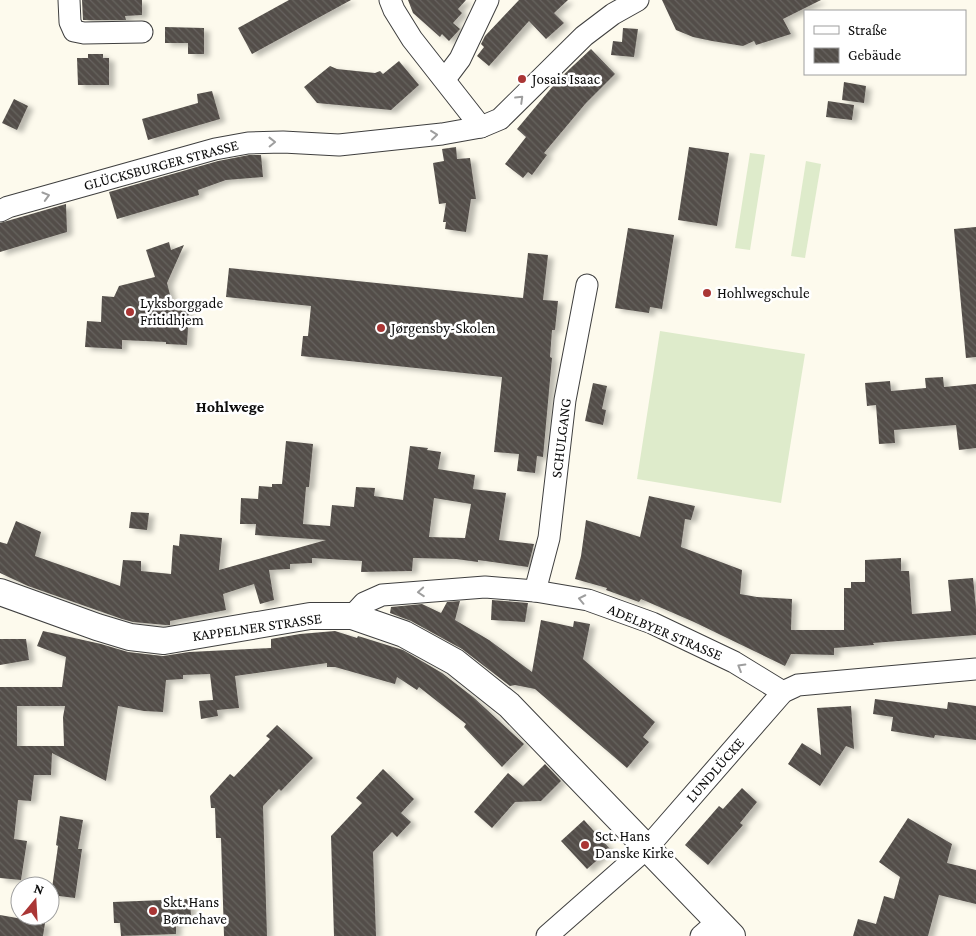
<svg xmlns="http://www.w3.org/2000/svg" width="976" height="936" viewBox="0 0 976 936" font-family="'Crimson Pro',serif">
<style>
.pitch{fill:#deebcb}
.building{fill:url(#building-back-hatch);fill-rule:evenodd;filter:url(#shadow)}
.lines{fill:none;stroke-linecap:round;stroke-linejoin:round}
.minor-casing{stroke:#3f3f3f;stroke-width:23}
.tertiary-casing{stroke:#3f3f3f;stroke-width:28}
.minor{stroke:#fff;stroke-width:21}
.tertiary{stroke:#fff;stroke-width:26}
.oneway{stroke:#9e9e9e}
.poi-dot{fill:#aa3635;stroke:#fff;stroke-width:2}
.labels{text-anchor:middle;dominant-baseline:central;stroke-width:5;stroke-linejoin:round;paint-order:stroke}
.poi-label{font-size:15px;fill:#0c0c0c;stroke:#fff;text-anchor:start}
.street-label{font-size:15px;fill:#0c0c0c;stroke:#fff}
.neighbourhood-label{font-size:16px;font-weight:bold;fill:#0c0c0c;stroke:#fff}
</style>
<defs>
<pattern id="building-back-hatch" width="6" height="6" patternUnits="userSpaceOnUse" patternTransform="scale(1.25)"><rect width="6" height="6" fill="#534e49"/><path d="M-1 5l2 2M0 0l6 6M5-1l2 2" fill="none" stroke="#67635f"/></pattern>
<filter id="shadow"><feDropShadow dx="5.5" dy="3" stdDeviation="2.5" flood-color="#0004"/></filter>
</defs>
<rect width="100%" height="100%" fill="#fdfaed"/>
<g class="pitch">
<polygon points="750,153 765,155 750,250 735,248"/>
<polygon points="806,161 821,164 805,258 791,256"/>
<polygon points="660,331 805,354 781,503 637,479"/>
</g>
<g class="building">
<polygon points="82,0 142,0 142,15 125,16 126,20 83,20"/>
<polygon points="289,0 351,0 252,54 238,28"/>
<polygon points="408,0 466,0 458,9 462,13 453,23 460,29 449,41 442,34 440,37 413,13"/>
<polygon points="519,0 568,0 554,13 564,23 546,39 529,21 489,66 477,56 484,47 481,44 485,36"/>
<polygon points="662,0 821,0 783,19 791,34 756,45 754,41 743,46 712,41 693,37 676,30"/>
<polygon points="165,27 204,28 204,54 188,54 188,43 165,43"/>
<polygon points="623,28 638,29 634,57 611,55 613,41 622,42"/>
<polygon points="591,49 615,74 586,103 544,153 547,155 532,175 528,172 523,178 505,164 526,137 517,129 558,80"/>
<polygon points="88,54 103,54 103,58 109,58 109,85 78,85 77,58 88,58"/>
<polygon points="399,61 419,85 391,110 317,103 304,87 330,66 337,69 375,73 380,71 383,74"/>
<polygon points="844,82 866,86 864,103 842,100"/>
<polygon points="212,91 220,119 148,140 142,119 198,103 197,94"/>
<polygon points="14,99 28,106 17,130 2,123"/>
<polygon points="828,101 854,105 852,120 826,117"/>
<polygon points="456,147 457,159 470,158 476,199 471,199 466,232 445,229 446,222 443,222 446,203 439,204 433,163 444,161 442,149"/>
<polygon points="689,147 729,153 717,226 678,220"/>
<polygon points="249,155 261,155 263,177 226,180 198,190 199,195 117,219 109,192 218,161"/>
<polygon points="66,204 67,232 0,252 0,223"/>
<polygon points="976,227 976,357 966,358 954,229"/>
<polygon points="628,228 674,235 662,309 650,307 649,313 615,308"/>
<polygon points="169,242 171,250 184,245 167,283 174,310 189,311 187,345 166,344 166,342 122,340 122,349 85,347 87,321 101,322 102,296 114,297 119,286 155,277 146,250"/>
<polygon points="528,253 548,255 543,300 558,301 555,330 552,330 550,357 552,358 543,457 537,456 535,473 517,471 519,454 494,452 502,377 301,356 303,336 308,336 311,306 226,297 229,268 523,298"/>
<polygon points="943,377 944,387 976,384 976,448 959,450 956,425 894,430 895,443 879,444 876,405 867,406 865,383 890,381 891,391 926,388 925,378"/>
<polygon points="593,383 607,386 602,409 606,410 603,425 585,421"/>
<path d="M286 441 313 444 309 487H306L303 524 330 526 332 505 354 507 356 487 375 488 374 496 403 500 410 446 428 448 427 450 441 452 438 469 475 475 473 489 506 493 499 540 534 544 528 567 478 560V562L456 559 413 558 412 571 361 572 362 561 312 558V563L290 564V569L269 570 274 600 260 604 254 584 223 594 226 610 170 621V625H166L133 622 122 619 28 586 0 573V542L7 544 16 521 41 532 35 556 120 586 123 560 141 561V571L171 574 173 545 179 546 180 534 222 538 219 570 326 540 255 535 256 524H240L241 498 258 499 259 486 272 487V484H282ZM434 498 471 504 465 538 429 537Z"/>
<polygon points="649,496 695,506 691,520 685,519 681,547 742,570 740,594 757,597 792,599 791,630 844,630 844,588 851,588 851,582 865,582 865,560 901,558 901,571 909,571 912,614 951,611 948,580 973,578 976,608 976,635 873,643 874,645 834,648 834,655 791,654 785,666 694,622 641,599 639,602 606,590 607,588 575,579 581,556 586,520 640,537"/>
<polygon points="131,512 149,513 147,530 129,528"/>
<polygon points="492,600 528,603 525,622 491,620"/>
<polygon points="460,601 455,620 489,640 532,672 541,620 573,627 574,621 590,624 583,659 655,722 643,737 649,742 627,768 535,689 515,685 510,686 462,649 411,621 390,613 391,607 422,604 441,613 447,602"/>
<path d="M43 631 101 644 128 652 163 656 189 652 271 648V639L300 634 335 631 357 638 358 636 403 650 442 673 473 697 524 744 502 767 464 727 466 724 419 687 417 690 397 677 395 684 335 667H327V663L235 676 239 708 217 710 218 716 201 719 199 701 213 700 210 674 183 675V679L166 680 163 712 144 711 118 706 106 781 52 753 51 775H34L31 801 18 800 14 839 27 841 21 880 0 878V687H62L66 657 37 646ZM17 706H65L63 717 64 746H17Z"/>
<polygon points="0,639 26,639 29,660 0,665"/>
<polygon points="875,699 947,709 948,702 976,706 976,740 935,735 934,738 891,731 893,717 873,714"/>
<polygon points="851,706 854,749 846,746 820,786 788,764 802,743 821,755 817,708"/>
<polygon points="277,725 313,758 281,791 279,789 263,806 267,936 224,936 221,838 216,838 215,808 211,808 210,796 230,774 234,777 270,739 266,736"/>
<polygon points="545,764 561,781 541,801 515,802 492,828 474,812 508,773 523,786"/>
<polygon points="383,769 414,799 401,813 411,822 397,837 392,832 373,852 376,936 334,936 331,836 362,803 356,798"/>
<polygon points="742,788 757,802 740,823 743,825 708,865 685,845 719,806 723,809"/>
<polygon points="60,816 83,820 78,849 82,849 75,898 51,895 58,846 56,845"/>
<polygon points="908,818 952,844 947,863 976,870 976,904 939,895 928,936 853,936 858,919 876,924 884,896 894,899 900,877 879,862"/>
<polygon points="584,820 610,849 587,869 561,841"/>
<polygon points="190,899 191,916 182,917 182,921 176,922 176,934 121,936 120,923 114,923 113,902"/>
<polygon points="0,915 45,923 43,936 0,936"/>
</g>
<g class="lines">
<g class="minor-casing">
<g id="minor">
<polyline points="69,0 70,22 74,31 84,33 142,32"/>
<polyline points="390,0 394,10 412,39 481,127"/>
<polyline points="445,79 460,59 488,0"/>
<polyline points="0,211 8,207 215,149 248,143 283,142 339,145 442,134 481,127 500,119 584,36 613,14 638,0"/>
<polyline points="535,591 549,538 565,400 587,285"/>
<polyline points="352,616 364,603 382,595 485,587 535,591 588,600 652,623 734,662 783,692"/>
<polyline points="547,936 647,848 783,692 798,685 976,669"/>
<polyline points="701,936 718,921"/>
</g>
</g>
<g class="tertiary-casing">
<polyline id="tertiary" points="0,592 97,627 130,637 164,641 310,616 352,616 404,634 455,662 509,705 732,936"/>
</g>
<use href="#minor" class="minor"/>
<use href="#tertiary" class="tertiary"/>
</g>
<defs><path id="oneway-chevron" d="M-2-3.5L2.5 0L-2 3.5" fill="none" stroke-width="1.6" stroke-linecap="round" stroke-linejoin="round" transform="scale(1.25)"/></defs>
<g class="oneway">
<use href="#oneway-chevron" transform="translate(520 99) rotate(-44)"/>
<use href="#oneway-chevron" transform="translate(434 135) rotate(-6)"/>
<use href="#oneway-chevron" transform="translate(272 142) rotate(-1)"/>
<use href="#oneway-chevron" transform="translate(46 196) rotate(-16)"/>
<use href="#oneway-chevron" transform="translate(421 592) rotate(176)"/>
<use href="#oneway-chevron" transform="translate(582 599) rotate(-168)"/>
<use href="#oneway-chevron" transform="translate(741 667) rotate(-149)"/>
</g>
<g class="poi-dot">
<circle cx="522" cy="79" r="5"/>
<circle cx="707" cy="293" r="5"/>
<circle cx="130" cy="312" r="5"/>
<circle cx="381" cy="328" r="5"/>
<circle cx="585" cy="845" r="5"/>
<circle cx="153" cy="911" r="5"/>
</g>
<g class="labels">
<g class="poi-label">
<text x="532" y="79">Josais Isaac</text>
<text x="717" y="293">Hohlwegschule</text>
<text x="140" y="303">Lyksborggade<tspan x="140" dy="17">Fritidhjem</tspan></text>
<text x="391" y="328">Jørgensby-Skolen</text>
<text x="595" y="836">Sct. Hans<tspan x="595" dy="17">Danske Kirke</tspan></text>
<text x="163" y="902">Skt. Hans<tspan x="163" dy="17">Børnehave</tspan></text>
</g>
<g class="street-label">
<text transform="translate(161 165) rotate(-15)">GLÜCKSBURGER STRASSE</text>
<text transform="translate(561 438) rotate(-83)">SCHULGANG</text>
<text transform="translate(257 627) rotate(-8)">KAPPELNER STRASSE</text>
<text transform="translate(665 632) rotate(23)">ADELBYER STRASSE</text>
<text transform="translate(715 770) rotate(-49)">LUNDLÜCKE</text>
</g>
<g class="neighbourhood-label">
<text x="230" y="406">Hohlwege</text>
</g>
</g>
<rect x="804" y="10" width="162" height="65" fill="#ffffff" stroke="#9e9e9e"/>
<rect x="814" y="26" width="25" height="8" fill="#ffffff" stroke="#9e9e9e"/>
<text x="848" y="35" font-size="15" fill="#0c0c0c">Straße</text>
<rect x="814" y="48" width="25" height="15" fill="url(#building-back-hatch)" stroke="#9e9e9e"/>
<text x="848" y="60" font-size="15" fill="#0c0c0c">Gebäude</text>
<g transform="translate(35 901) rotate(18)"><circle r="24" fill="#ffffff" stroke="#9e9e9e"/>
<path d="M0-4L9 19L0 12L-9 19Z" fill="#aa3635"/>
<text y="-8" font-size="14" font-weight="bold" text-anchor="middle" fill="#0c0c0c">N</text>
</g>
</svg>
